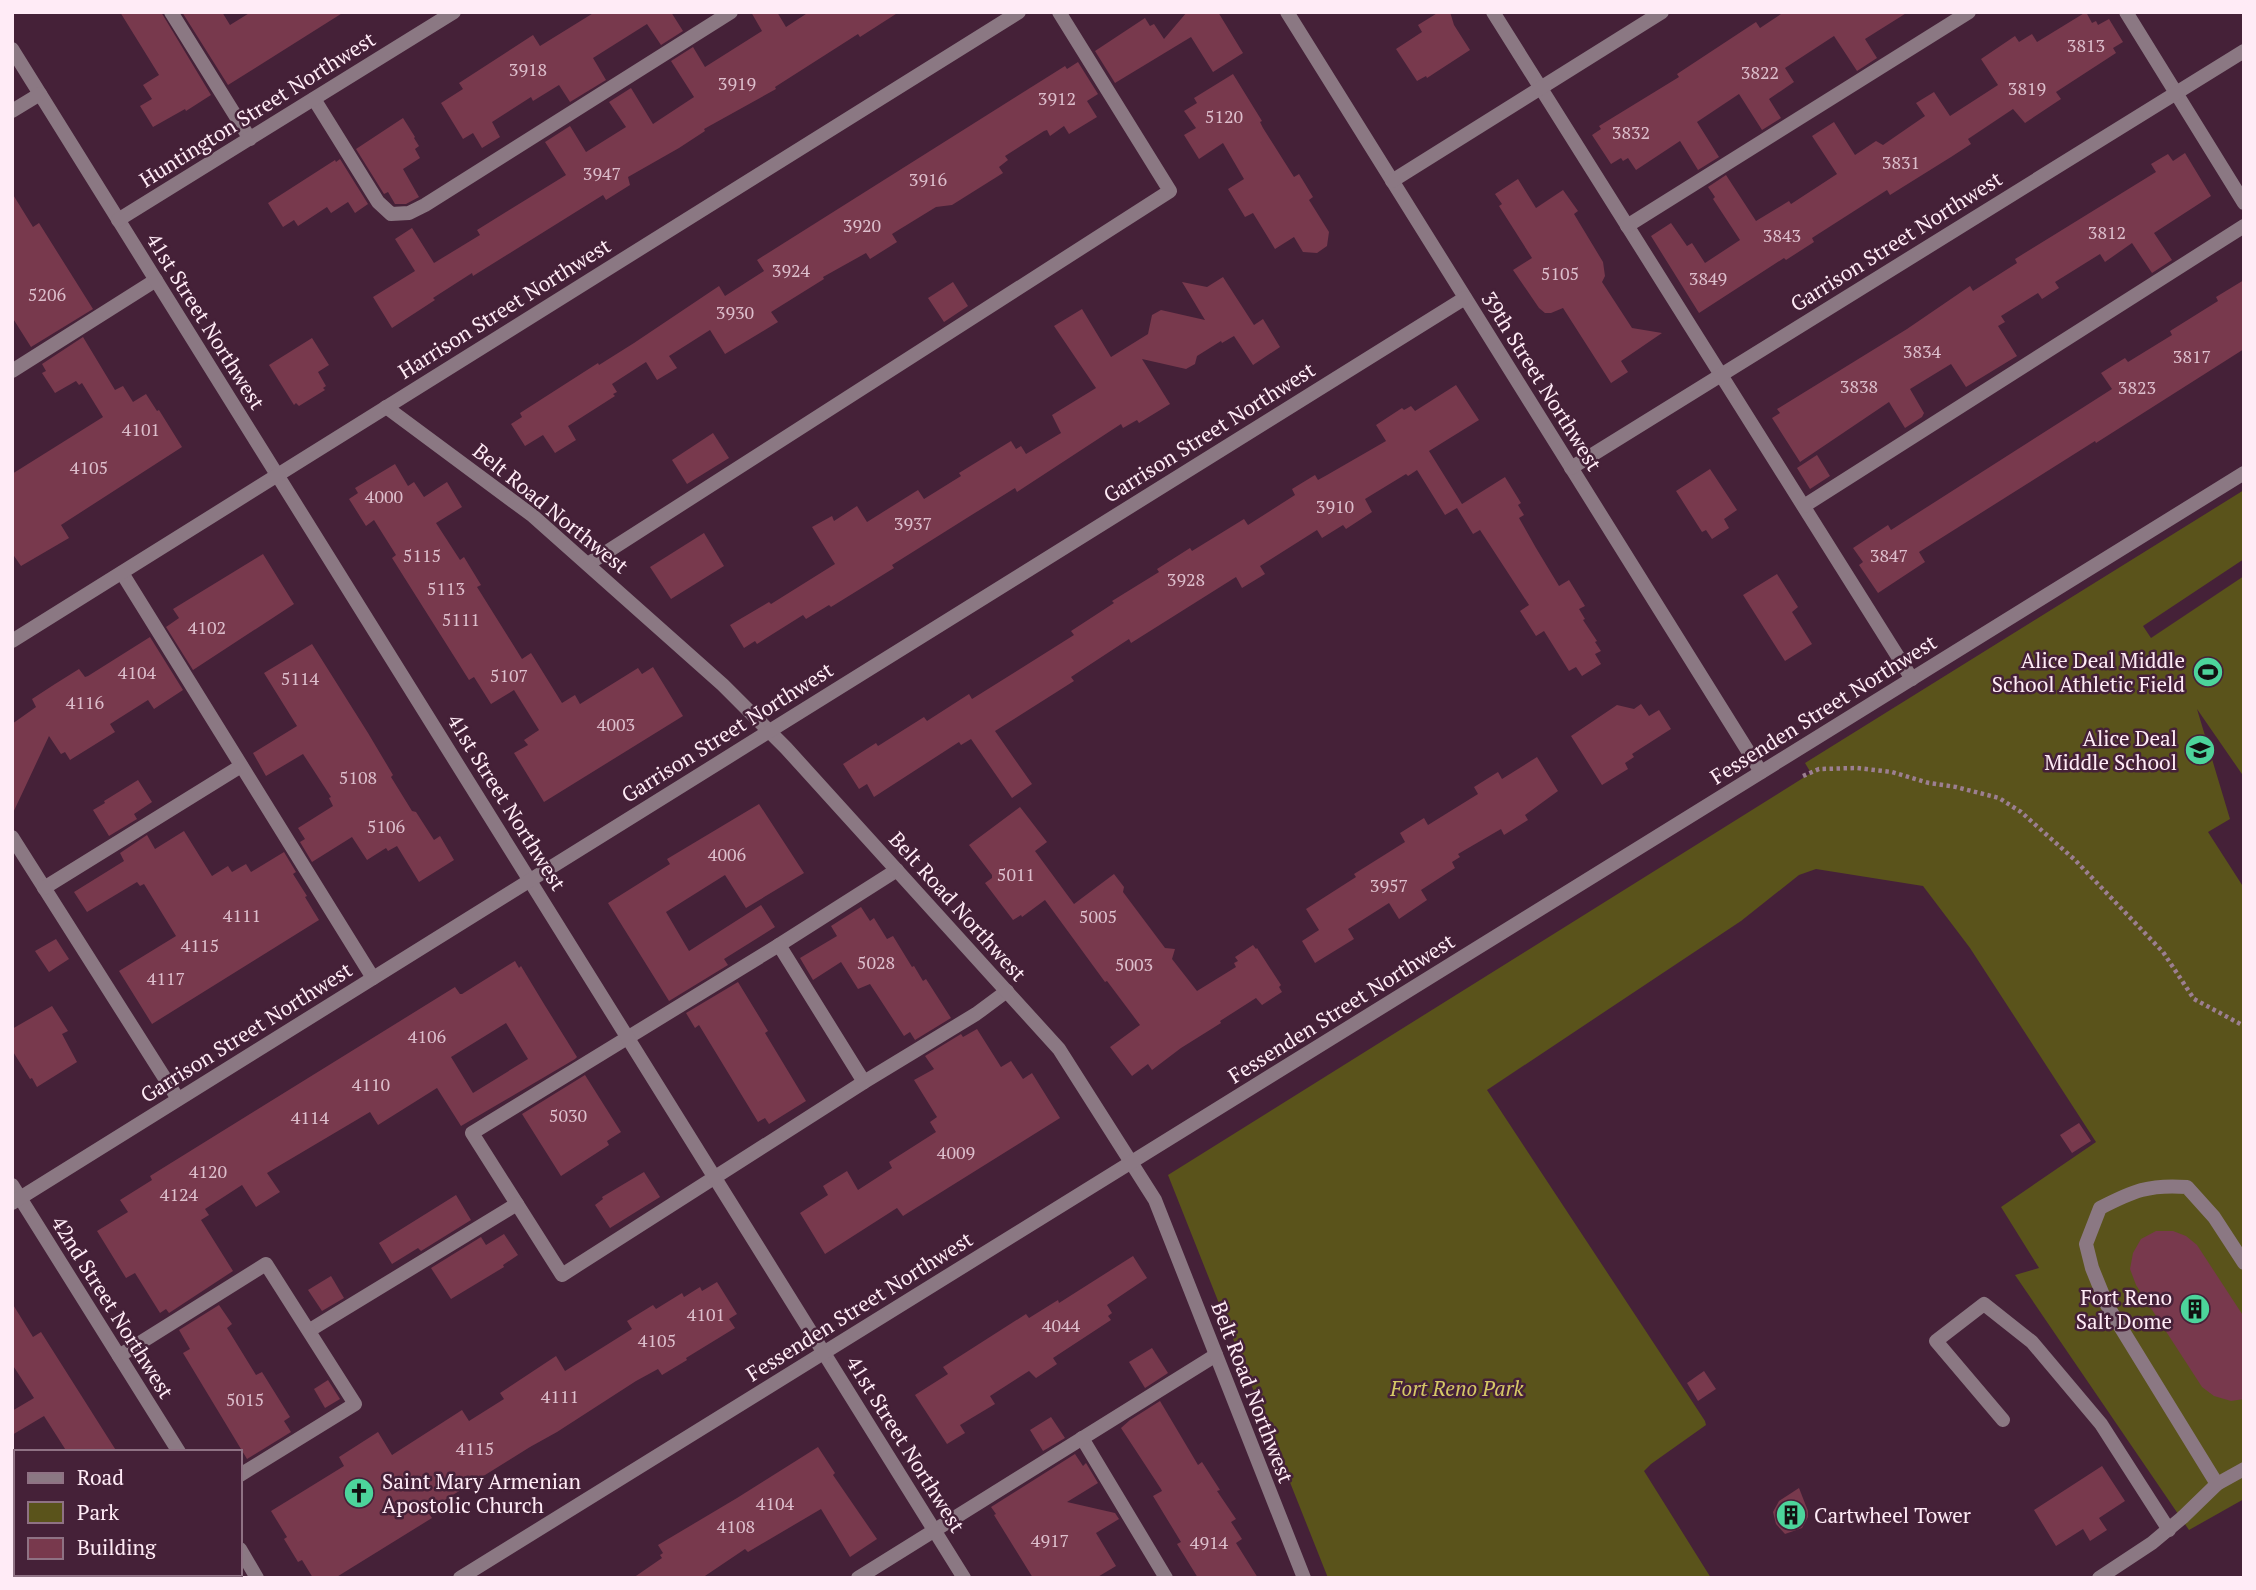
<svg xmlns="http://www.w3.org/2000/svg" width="2256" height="1590" viewBox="0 0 2256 1590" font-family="'PT Serif',serif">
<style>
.green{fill:#5a531b}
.building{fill:#78394d;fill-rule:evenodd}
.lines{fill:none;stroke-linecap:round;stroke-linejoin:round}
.path{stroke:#9c7f91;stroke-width:4.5;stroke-dasharray:3.5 3.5;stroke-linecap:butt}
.service{stroke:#8b7883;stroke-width:14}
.minor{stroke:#8b7883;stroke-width:14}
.tertiary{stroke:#8b7883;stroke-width:14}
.labels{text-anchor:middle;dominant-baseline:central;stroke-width:5;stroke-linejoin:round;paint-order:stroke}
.number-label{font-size:18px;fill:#ddbecc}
.street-label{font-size:21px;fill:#ffebf6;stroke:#452138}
.poi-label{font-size:21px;fill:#ffebf6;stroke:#452138;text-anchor:end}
.park-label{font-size:21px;font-style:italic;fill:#d5c866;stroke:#452138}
</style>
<rect width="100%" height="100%" fill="#452138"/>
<polygon class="green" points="2244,490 2244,559 2143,626 2151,638 2244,576 2244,777 2197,709 2230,819 2208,832 2244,888 2244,1499 2189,1530 2015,1275 2039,1268 2001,1207 2096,1142 1970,948 1923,886 1816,869 1799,875 1741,921 1487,1090 1705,1421 1706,1425 1651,1464 1644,1471 1711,1578 1328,1578 1168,1175 1811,773 1805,763"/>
<g class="building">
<polygon points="120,12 161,12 211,95 186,111 185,109 153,127 140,106 152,99 143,85 159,75"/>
<polygon points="182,12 222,12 230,25 251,12 344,12 228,85"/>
<polygon points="595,12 671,12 683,31 661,45 647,24 593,58 606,80 570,102 559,85 533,101 531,97 492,122 500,137 482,148 473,133 463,139 441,103 463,89 459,83 533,35 540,46"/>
<polygon points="751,12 777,12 786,27 809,12 899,12 860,37 858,34 775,87 776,89 704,129 705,131 679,148 628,177 630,185 606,200 603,195 473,276 472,273 433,298 435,300 392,328 373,297 415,271 395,239 412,228 434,263 480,235 477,230 566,175 545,142 570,126 586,152 626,127 609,102 631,88 653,124 694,97 671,61 693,47 705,67 762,31"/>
<polygon points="1187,12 1218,12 1243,53 1213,72 1191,37 1115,83 1095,51 1145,18 1150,26 1154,24 1164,39"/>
<polygon points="1439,12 1450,12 1454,25 1470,50 1427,78 1426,76 1417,81 1396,49 1422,32 1418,25"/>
<polygon points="1784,12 1908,12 1865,39 1877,58 1857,71 1834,36 1785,68 1794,82 1769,99 1781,118 1762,130 1739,94 1697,122 1719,157 1698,170 1680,141 1636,170 1628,158 1623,161 1621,158 1611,164 1592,135 1601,129 1599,126 1679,77 1677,74 1756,22 1760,28"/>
<polygon points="2086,12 2092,23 2096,21 2098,25 2109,19 2123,42 2113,48 2116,53 2056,92 2061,99 2025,123 2013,109 1968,139 1971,144 1951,157 1890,195 1887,190 1812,238 1814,242 1786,260 1784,258 1699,313 1651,236 1671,223 1687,246 1692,243 1705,263 1740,240 1713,199 1715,197 1708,187 1726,175 1756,221 1789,201 1791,204 1837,174 1812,136 1834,122 1855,155 1876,141 1883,145 1925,116 1916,103 1934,92 1950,116 1998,85 1981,59 2015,36 2019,42 2032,34 2037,42"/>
<polygon points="1078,62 1098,94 1087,101 1097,117 1069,134 1064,126 1050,136 1047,130 1044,131 1005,156 1008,160 999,167 1003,173 952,205 936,207 892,234 897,242 870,259 866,253 823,277 824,279 771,312 778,322 725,354 710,330 669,356 677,368 657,380 646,362 612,384 617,392 613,394 615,396 568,426 576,440 555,453 543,435 525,446 511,424 522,417 520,413 598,363 599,365 634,343 719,286 725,296 764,271 757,260 1065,66 1067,69"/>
<polygon points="1233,74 1262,121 1260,122 1263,128 1294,177 1299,174 1313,197 1309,200 1329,232 1327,246 1317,253 1303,252 1294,237 1275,249 1253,213 1245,217 1228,189 1244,179 1223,143 1199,159 1184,135 1196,128 1184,111 1197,103 1194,98"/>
<polygon points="403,118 415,137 414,138 419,146 415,149 420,158 403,169 419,197 406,204 395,204 388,192 384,194 356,149"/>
<polygon points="2185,153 2211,196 2154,233 2172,260 2152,273 2132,243 2105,262 2100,254 2055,282 2059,288 2042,299 2038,293 2001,316 2005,322 1998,326 2017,356 1966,387 1951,364 1910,389 1924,413 1922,417 1905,428 1889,402 1800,462 1772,418 1780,413 1777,409 1907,329 1970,286 1973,291 2017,263 2015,259 2156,172 2151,164 2168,154 2173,161"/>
<polygon points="340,159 368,204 355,213 348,202 331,213 327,207 298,226 294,220 283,227 268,203 335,160 336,162"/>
<polygon points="1518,179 1536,208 1563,190 1578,211 1574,214 1603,262 1605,276 1602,282 1632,328 1662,333 1621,361 1628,372 1611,383 1563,308 1551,313 1545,313 1539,308 1513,270 1532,258 1499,206 1502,204 1495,194"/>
<polygon points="12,193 33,227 39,223 93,309 31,347 12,317"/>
<polygon points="1223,277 1254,325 1263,319 1280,347 1253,365 1234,336 1222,343 1221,341 1197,356 1195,364 1186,369 1142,359 1170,404 1139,423 1137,420 1123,428 1121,424 1017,492 1015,488 970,516 892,565 894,568 831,607 829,605 806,619 803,615 757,644 755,641 744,648 730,625 769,602 771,604 835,564 812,527 832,516 834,521 857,506 867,522 918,490 924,499 961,476 959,473 1011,441 1016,449 1021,446 1026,454 1061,433 1052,415 1096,388 1054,326 1082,309 1111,357 1148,334 1152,315 1161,310 1205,320 1182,282 1207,287"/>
<polygon points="2244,280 2244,349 2096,443 2095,441 1919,552 1925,562 1878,593 1859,565 1863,562 1853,548 1888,525 1891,530 2112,389 2101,373 2125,358 2128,362 2172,335 2170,331 2218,301 2216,297"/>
<polygon points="953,282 968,306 944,322 928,298"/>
<polygon points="83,337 115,390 123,386 133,402 146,394 157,411 159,410 182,447 61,525 69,538 21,566 12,553 12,474 103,417 82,383 79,385 76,381 55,393 42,373 46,371 42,364"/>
<polygon points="312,338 329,365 318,372 326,386 323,388 325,390 299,406 296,403 294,405 269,365"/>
<polygon points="1456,385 1479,420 1429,451 1462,504 1505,477 1521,503 1518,505 1524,515 1519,518 1536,548 1559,586 1569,580 1585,606 1579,609 1585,619 1583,620 1597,641 1595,642 1601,651 1595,654 1601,664 1582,676 1576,667 1569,671 1544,631 1536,636 1520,611 1529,605 1480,530 1473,534 1457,508 1445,515 1417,470 1408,476 1406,474 1365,499 1372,512 1346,529 1343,525 1322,538 1317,530 1260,566 1265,574 1242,588 1236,577 1131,643 1129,639 1071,677 1074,681 995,731 1032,784 1012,798 971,739 961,745 959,742 874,797 867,784 859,789 843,764 876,743 878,746 924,717 927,721 969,694 972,699 1074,635 1071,631 1114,603 1112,601 1159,572 1157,569 1190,548 1192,551 1244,519 1248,525 1295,495 1292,489 1315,475 1318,480 1327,475 1386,441 1376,425 1402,408 1404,410 1411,406 1415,411"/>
<polygon points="713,433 729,458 687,484 672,460"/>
<polygon points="1817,455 1830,476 1810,489 1797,468"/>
<polygon points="395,464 408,486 414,482 424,497 447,482 462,507 436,523 460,560 464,557 481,585 477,587 522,659 531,653 562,703 575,695 580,704 638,668 642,674 653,667 683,716 544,802 514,753 528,745 524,740 539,730 514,690 491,704 474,677 469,680 392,558 396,555 374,520 366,526 349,499 358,493 355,488"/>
<polygon points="1710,469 1737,510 1724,519 1729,528 1712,539 1706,530 1702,532 1676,491"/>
<polygon points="704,533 724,566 671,599 650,567"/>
<polygon points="263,554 294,604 193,670 166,627 179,618 173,609"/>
<polygon points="1777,574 1798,607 1792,612 1812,644 1785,661 1743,595"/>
<polygon points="150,637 183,690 154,709 148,700 110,724 115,732 70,760 65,752 61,754 49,736 12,815 12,724 36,707 32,699 55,684 79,669 85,677 88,676"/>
<polygon points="312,644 368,733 393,775 391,777 412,811 416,812 434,840 440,836 454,860 419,882 397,846 388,851 386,848 367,860 352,837 312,862 300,842 305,839 298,828 333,806 329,798 331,797 303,754 266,776 253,753 297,726 264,673"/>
<polygon points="1641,704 1649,716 1659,710 1671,729 1632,754 1634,757 1625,763 1628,769 1602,785 1571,736 1617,705 1634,709"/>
<polygon points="1537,757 1558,791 1525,815 1528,820 1504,835 1501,829 1458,854 1460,857 1452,862 1455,868 1421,890 1427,900 1399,919 1389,903 1348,929 1354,939 1315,963 1302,941 1319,930 1306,909 1356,877 1354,874 1405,842 1400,833 1424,818 1428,825 1478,794 1474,787 1498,772 1502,779"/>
<polygon points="138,780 152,802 134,814 137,819 109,836 93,810 105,803 104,801"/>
<polygon points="759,804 804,873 746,908 725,875 666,912 689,951 761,905 775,927 724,959 728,965 669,1001 608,903 670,864 667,859"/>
<polygon points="1020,807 1047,842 1035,851 1074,904 1114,874 1124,887 1123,892 1165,948 1175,949 1172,959 1197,991 1236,967 1234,963 1238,961 1235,957 1253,945 1256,949 1257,948 1281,985 1279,987 1282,992 1262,1005 1256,998 1220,1021 1221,1023 1181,1048 1152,1070 1148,1064 1132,1076 1110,1047 1140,1025 1107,981 1105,982 1045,900 1022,917 1021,915 1013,920 985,883 992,878 992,875 969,845"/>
<polygon points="184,831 212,876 228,866 232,872 246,864 251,872 284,852 296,872 293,874 307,896 305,897 319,920 152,1024 119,971 176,936 144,884 140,886 137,882 87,912 74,892 124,861 120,853 147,835 155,849"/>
<polygon points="861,907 870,921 874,918 887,939 893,936 912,967 914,966 923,981 926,979 951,1018 915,1040 910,1032 904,1036 870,984 858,989 841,962 813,980 800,958 837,936 831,926"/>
<polygon points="56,939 69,959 49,972 35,951"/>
<path d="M515 961 519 968 521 966 544 1004 577 1057 575 1059 461 1126 437 1088 378 1125 370 1112 267 1173 280 1192 256 1207 242 1185 205 1209 209 1215 201 1220 233 1271 169 1313 166 1309 160 1313 135 1273 126 1278 97 1231 128 1212 120 1200 152 1180 150 1176 455 987 460 994H462ZM506 1023 528 1059 473 1093 451 1057Z"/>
<polygon points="738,982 768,1031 765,1033 806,1101 769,1124 765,1118 758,1122 699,1025 695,1028 686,1013"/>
<polygon points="52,1006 68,1031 62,1034 77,1062 37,1087 32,1078 30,1079 12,1050 12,1029"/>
<polygon points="977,1029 1001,1067 1011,1061 1023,1079 1032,1073 1060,1118 903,1216 897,1208 825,1254 800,1213 828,1195 823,1186 847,1171 858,1190 892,1168 889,1162 936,1132 930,1122 937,1117 914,1080 934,1069 925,1056 961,1034 963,1037"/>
<polygon points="585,1075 621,1132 607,1141 609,1145 561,1176 522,1114"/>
<polygon points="2079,1123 2091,1141 2072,1153 2060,1135"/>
<polygon points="644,1172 660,1197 610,1228 595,1205 603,1199 602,1197"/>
<polygon points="456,1195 471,1220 421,1251 418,1248 392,1264 379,1243"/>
<polygon points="2156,1231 2173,1231 2186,1236 2197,1245 2244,1317 2244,1399 2231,1401 2214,1396 2202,1387 2136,1285 2130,1269 2133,1253 2141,1239"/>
<polygon points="504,1234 518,1255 503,1265 504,1267 451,1299 431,1268 481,1237 486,1245"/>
<polygon points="1133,1256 1147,1278 1107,1305 1112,1313 1108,1316 1111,1320 1053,1358 1057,1364 1036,1378 1029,1371 990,1396 995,1404 960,1425 965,1433 947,1444 915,1395 948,1374 943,1367 1026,1314 1029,1318 1058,1300 1059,1303"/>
<polygon points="331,1276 344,1298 322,1311 308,1290"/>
<polygon points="717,1282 737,1314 729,1319 735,1328 686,1358 687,1360 662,1375 658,1369 636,1381 557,1432 530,1447 427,1511 432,1518 335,1578 313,1578 302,1560 298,1562 284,1539 287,1537 271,1511 344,1466 339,1457 378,1432 392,1455 462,1410 469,1421 504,1399 500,1393 556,1356 565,1371 632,1329 627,1321 653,1305 656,1309 682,1293 684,1297 700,1287 702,1291"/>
<polygon points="12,1303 33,1337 41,1332 117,1452 67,1452 44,1416 12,1435 12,1411 34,1398 12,1364"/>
<polygon points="219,1305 232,1324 227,1328 256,1375 262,1372 290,1417 284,1421 291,1432 247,1459 183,1353 190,1349 179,1330"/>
<polygon points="1152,1348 1168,1373 1145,1388 1129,1362"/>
<polygon points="1704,1371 1716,1389 1698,1401 1687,1383"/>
<polygon points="328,1380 340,1399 325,1408 314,1389"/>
<polygon points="1160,1401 1198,1465 1202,1462 1220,1490 1217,1491 1236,1519 1231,1522 1242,1539 1236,1543 1258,1578 1198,1578 1177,1544 1181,1542 1153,1496 1162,1491 1161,1489 1121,1428 1130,1420"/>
<polygon points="1051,1417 1065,1438 1043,1451 1030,1430"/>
<polygon points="818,1447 835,1473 833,1475 877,1539 850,1557 821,1509 748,1552 745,1549 702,1578 633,1578 662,1558 660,1555 663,1553 658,1545 737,1498"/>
<polygon points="1075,1454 1083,1466 1086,1463 1098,1483 1067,1502 1115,1513 1119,1519 1096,1533 1116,1566 1096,1578 1033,1578 994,1515 996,1514 991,1507"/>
<polygon points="2102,1466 2125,1501 2099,1518 2107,1530 2090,1541 2083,1529 2056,1546 2034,1510"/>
<polygon points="1799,1488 1808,1511 1808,1517 1802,1528 1785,1534 1776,1524 1773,1512 1779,1501"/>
</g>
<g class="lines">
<polyline class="path" points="1803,776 1819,769 1857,768 1892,772 1929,783 1956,787 1999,798 2021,812 2075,860 2163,952 2194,999 2244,1026"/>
<g class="service">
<polyline points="171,12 250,139"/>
<polyline points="1493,12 1912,679"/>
<polyline points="2126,12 2244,203"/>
<polyline points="314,99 378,202 391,214 409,213 425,205 731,12"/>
<polyline points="1627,226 1969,12"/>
<polyline points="12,371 156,280"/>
<polyline points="1804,506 2244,226"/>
<polyline points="588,564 1170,191 1059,12"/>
<polyline points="122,573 373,978"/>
<polyline points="12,837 178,1099"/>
<polyline points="44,888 241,766"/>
<polyline points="779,945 897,870"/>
<polyline points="517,1204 472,1133 779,945 864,1082"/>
<polyline points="310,1330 517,1204 562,1275 864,1082 976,1014 1007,991"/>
<polyline points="119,1356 266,1264 355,1404 240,1475"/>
<polyline points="2003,1420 1936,1341 1984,1304 2032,1342 2101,1424 2169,1530"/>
<polyline points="1082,1438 1166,1578"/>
<polyline points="12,1475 16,1479"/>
<path d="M2217 1484 2107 1305 2092 1268 2086 1244 2100 1208C2133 1191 2149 1184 2187 1187L2214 1217 2244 1263"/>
<polyline points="858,1578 1216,1355"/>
<polyline points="2099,1578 2152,1543 2183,1517"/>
</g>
<g class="minor">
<polyline points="1287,12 1761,772"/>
<polyline points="12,49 964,1578"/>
<polyline points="12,111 40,94"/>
<polyline points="1392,181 1662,12"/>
<polyline points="118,220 454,12"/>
<polyline points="386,407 533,516 723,685 786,748 1059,1049 1155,1200 1304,1578"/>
<polyline points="1571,468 2244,51"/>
<polyline points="12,641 1019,12"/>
<polyline points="12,1185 179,1452"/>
<polyline points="12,1203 1465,298"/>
<polyline points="2183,1517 2217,1484 2244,1469"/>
<polyline points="240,1549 257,1578"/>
</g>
<polyline class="tertiary" points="460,1578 2244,473"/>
</g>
<defs>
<g id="stadium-disc" transform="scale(1.575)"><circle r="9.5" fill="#4cd49b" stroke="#452138"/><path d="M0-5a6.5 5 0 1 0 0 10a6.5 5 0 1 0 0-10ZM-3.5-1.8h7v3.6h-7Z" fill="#111"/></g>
<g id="school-disc" transform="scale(1.575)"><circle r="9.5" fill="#4cd49b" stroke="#452138"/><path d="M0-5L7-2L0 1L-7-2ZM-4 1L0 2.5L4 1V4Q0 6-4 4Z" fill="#111"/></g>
<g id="building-disc" transform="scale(1.575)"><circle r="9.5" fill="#4cd49b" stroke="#452138"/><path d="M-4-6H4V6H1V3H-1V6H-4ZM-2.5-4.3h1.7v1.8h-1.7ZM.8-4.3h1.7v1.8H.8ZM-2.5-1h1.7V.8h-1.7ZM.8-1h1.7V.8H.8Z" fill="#111"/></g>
<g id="church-disc" transform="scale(1.575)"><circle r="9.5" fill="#4cd49b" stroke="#452138"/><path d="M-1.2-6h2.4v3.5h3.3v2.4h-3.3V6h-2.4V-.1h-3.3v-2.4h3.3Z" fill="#111"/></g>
</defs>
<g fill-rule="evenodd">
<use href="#stadium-disc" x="2208" y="672"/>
<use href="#school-disc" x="2200" y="750"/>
<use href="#building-disc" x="2195" y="1309"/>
<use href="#church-disc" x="359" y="1493"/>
<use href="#building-disc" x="1791" y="1515"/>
</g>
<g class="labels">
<g class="number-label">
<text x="2086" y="45">3813</text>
<text x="528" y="69">3918</text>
<text x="1760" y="72">3822</text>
<text x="737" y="83">3919</text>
<text x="2027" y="88">3819</text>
<text x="1057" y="98">3912</text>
<text x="1224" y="116">5120</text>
<text x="1631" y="132">3832</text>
<text x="1901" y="162">3831</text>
<text x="602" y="173">3947</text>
<text x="928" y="179">3916</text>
<text x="862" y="225">3920</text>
<text x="2107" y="232">3812</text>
<text x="1782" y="235">3843</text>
<text x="791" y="270">3924</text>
<text x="1560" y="273">5105</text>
<text x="1708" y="278">3849</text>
<text x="47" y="294">5206</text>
<text x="735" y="312">3930</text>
<text x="1922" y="351">3834</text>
<text x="2192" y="356">3817</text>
<text x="1859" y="386">3838</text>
<text x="2137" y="387">3823</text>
<text x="141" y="429">4101</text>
<text x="89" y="467">4105</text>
<text x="384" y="496">4000</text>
<text x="1335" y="506">3910</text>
<text x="913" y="523">3937</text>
<text x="422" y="555">5115</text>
<text x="1889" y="555">3847</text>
<text x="1186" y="579">3928</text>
<text x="446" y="588">5113</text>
<text x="461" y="619">5111</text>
<text x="207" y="627">4102</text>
<text x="137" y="672">4104</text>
<text x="509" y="675">5107</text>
<text x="300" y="678">5114</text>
<text x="85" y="702">4116</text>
<text x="616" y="724">4003</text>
<text x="358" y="777">5108</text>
<text x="386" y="826">5106</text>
<text x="727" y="854">4006</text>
<text x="1016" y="874">5011</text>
<text x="1389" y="885">3957</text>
<text x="242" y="915">4111</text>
<text x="1098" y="916">5005</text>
<text x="200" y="945">4115</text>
<text x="876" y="962">5028</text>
<text x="1134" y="964">5003</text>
<text x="166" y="978">4117</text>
<text x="427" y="1036">4106</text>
<text x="371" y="1084">4110</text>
<text x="568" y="1115">5030</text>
<text x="310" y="1117">4114</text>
<text x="956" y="1152">4009</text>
<text x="208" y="1171">4120</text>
<text x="179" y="1194">4124</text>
<text x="706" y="1314">4101</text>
<text x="1061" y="1325">4044</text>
<text x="657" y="1340">4105</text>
<text x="560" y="1396">4111</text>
<text x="245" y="1399">5015</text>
<text x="475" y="1448">4115</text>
<text x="775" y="1503">4104</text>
<text x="736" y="1526">4108</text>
<text x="1050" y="1540">4917</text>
<text x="1209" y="1542">4914</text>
</g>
<g class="street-label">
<text transform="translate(257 109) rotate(-32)">Huntington Street Northwest</text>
<text transform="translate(1896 241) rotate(-32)">Garrison Street Northwest</text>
<text transform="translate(504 308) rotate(-32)">Harrison Street Northwest</text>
<text transform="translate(206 321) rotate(58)">41st Street Northwest</text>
<text transform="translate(1542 381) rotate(58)">39th Street Northwest</text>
<text transform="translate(1209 432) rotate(-32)">Garrison Street Northwest</text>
<text transform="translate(551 508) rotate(39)">Belt Road Northwest</text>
<text transform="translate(1823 709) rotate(-32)">Fessenden Street Northwest</text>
<text transform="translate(727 732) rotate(-32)">Garrison Street Northwest</text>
<text transform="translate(507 802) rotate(58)">41st Street Northwest</text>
<text transform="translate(958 906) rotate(48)">Belt Road Northwest</text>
<text transform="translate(1341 1008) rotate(-32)">Fessenden Street Northwest</text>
<text transform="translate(246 1032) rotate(-32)">Garrison Street Northwest</text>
<text transform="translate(859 1306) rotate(-32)">Fessenden Street Northwest</text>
<text transform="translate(113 1307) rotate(58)">42nd Street Northwest</text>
<text transform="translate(1253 1392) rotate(69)">Belt Road Northwest</text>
<text transform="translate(906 1444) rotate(58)">41st Street Northwest</text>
</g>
<g class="poi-label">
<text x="2185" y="660">Alice Deal Middle<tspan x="2185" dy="24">School Athletic Field</tspan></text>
<text x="2177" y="738">Alice Deal<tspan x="2177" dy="24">Middle School</tspan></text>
<text x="2172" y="1297">Fort Reno<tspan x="2172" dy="24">Salt Dome</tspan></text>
<text x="382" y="1481" text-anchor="start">Saint Mary Armenian<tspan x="382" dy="24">Apostolic Church</tspan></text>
<text x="1814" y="1515" text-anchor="start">Cartwheel Tower</text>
</g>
<g class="park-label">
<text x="1457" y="1388">Fort Reno Park</text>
</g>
</g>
<rect width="2256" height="1590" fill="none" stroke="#ffebf6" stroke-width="28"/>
<rect x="14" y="1450" width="228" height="126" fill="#452138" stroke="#8f7284" stroke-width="2"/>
<rect x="28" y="1473" width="35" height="10" fill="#8b7883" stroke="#8f7284" stroke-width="2"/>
<text x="77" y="1485" font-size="21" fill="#ffebf6">Road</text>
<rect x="28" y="1502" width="35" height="21" fill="#5a531b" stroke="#8f7284" stroke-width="2"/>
<text x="77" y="1520" font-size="21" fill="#ffebf6">Park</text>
<rect x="28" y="1538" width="35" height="21" fill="#78394d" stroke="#8f7284" stroke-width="2"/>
<text x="77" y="1555" font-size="21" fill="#ffebf6">Building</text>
</svg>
